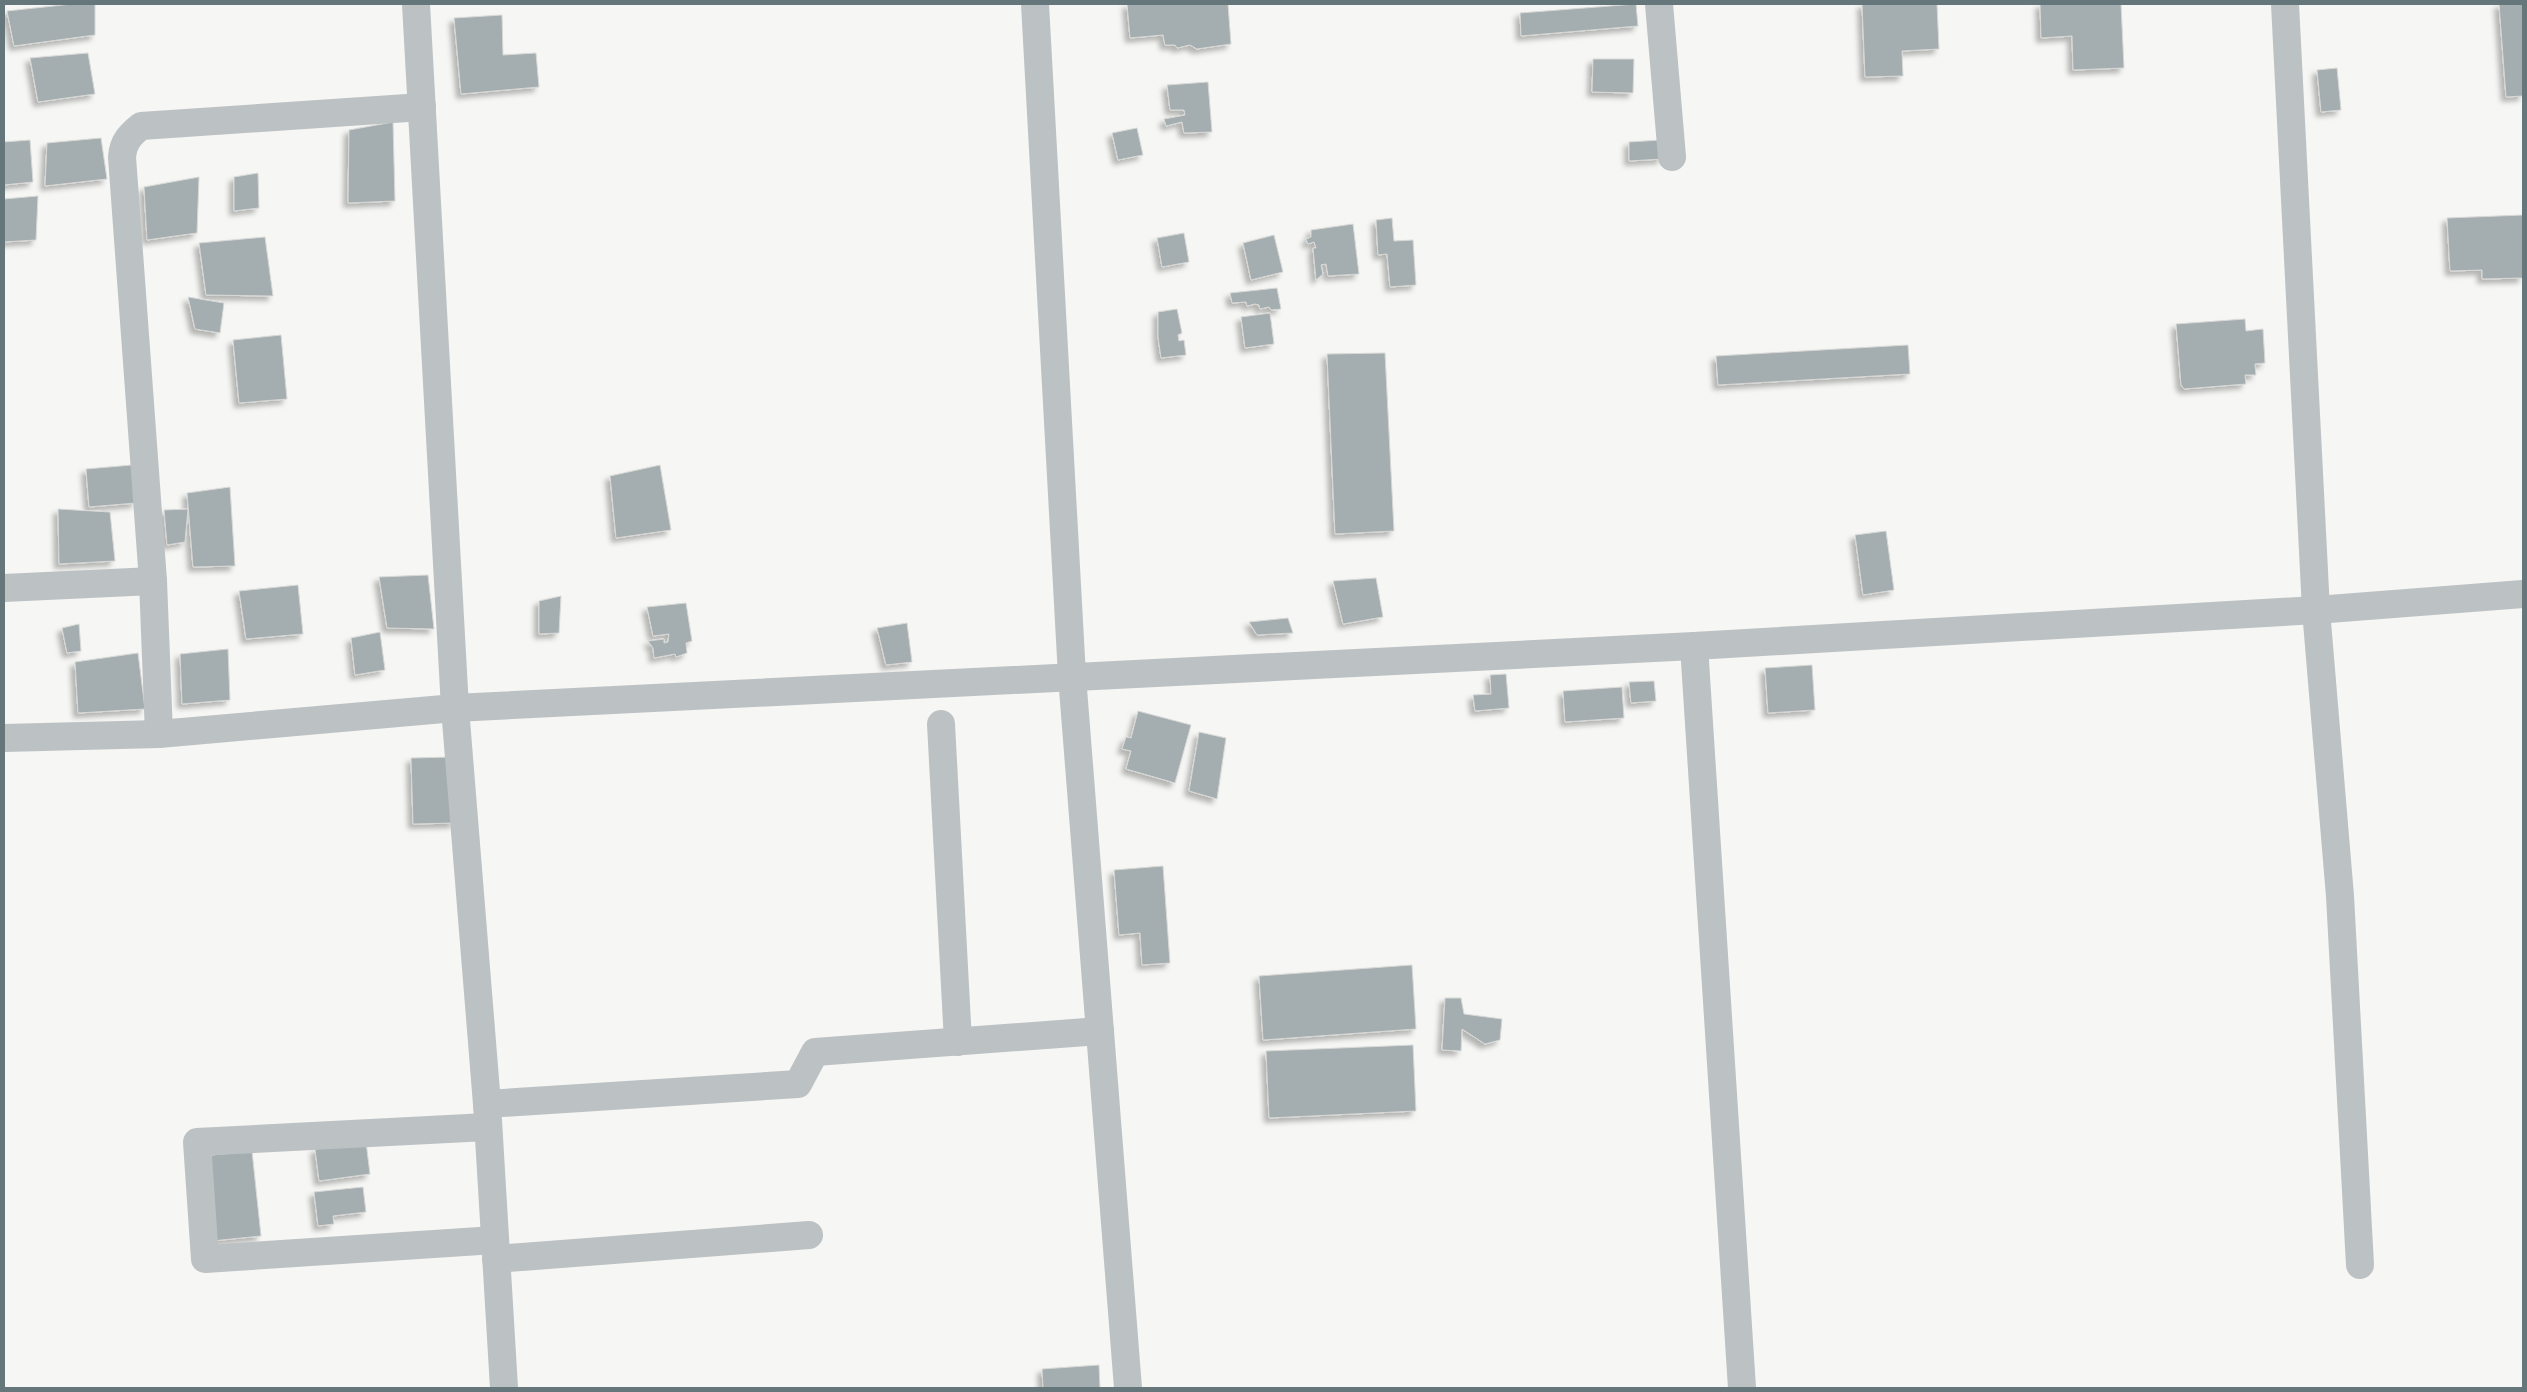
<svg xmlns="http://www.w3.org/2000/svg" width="2527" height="1392" viewBox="0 0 2527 1392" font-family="Commissioner,sans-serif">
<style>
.building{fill:#a4aeb0;stroke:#d8d8d6;filter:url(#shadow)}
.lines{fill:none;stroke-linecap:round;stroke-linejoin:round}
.minor{stroke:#bcc1c3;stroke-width:28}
</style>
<defs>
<filter id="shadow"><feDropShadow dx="-4.5" dy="4.5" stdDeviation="2.5" flood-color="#0004"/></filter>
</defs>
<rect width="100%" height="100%" fill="#f6f6f4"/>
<g class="building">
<polygon points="72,4 95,4 95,35 14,46 7,11"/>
<polygon points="1127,4 1228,4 1231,44 1197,49 1190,45 1177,48 1175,45 1165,45 1163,35 1130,38"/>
<polygon points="1636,4 1638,26 1521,36 1520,13"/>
<polygon points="1862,4 1937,4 1939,49 1902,51 1903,76 1865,77"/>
<polygon points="2040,4 2121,4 2124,68 2073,70 2072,36 2041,38"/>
<polygon points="2499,4 2523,4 2523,96 2506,97"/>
<polygon points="502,15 503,55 536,53 539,87 461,94 454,18"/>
<polygon points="88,53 95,94 38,102 30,58"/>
<polygon points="1593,59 1634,59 1633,93 1592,92"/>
<polygon points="2337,68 2341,110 2321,112 2317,70"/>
<polygon points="1208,82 1212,132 1184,133 1182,122 1166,126 1164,119 1185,115 1184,110 1170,110 1167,85"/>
<polygon points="393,122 395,201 348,203 349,130"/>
<polygon points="1137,128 1143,155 1118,160 1112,133"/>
<polygon points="101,138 107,179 45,186 47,143"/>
<polygon points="30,140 33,182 4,185 4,142"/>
<polygon points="1661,140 1662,159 1629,161 1629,142"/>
<polygon points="258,173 259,208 234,211 234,177"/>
<polygon points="199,177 197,233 147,240 144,187"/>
<polygon points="38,196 36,240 4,242 4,199"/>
<polygon points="2523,215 2523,278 2482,279 2482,270 2450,271 2447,218"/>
<polygon points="1392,218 1394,241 1413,240 1416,285 1390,287 1387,254 1378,255 1376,220"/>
<polygon points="1353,224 1359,274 1328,276 1326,264 1321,265 1323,274 1316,280 1313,248 1316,248 1314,242 1308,244 1306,239 1311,237 1311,230"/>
<polygon points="1184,233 1189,262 1162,267 1157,238"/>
<polygon points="1274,235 1283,272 1251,280 1243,243"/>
<polygon points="265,237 273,296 206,295 199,243"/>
<polygon points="1277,288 1281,309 1271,310 1269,307 1260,309 1259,305 1255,304 1247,306 1246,302 1232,303 1230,293"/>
<polygon points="188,297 224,303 220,333 195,329"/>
<polygon points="1177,309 1182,333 1178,335 1179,341 1184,340 1186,355 1161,358 1158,337 1158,312"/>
<polygon points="1270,313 1274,344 1245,348 1241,317"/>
<polygon points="2245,319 2246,331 2263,329 2265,363 2255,364 2256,375 2245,375 2246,384 2184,389 2181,385 2176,324"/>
<polygon points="281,335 287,399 239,403 233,340"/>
<polygon points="1908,345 1910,374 1718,385 1716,356"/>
<polygon points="1385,353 1394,531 1335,534 1327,354"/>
<polygon points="132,465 136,503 89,507 86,469"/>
<polygon points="660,465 671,530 616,538 610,476"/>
<polygon points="230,487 235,566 193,567 187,493"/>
<polygon points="58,509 110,512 115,561 59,564"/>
<polygon points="188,509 185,542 167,545 164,510"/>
<polygon points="1886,531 1894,590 1863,595 1855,535"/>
<polygon points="428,575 434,629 387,628 379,577"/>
<polygon points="1376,578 1383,617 1343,624 1333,581"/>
<polygon points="298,585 303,634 246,639 239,591"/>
<polygon points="561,596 559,633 539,634 539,601"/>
<polygon points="686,603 692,641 686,643 687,653 676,657 675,654 654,658 653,648 648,641 664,639 664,643 668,642 669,634 653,636 647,607"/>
<polygon points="1288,618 1293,633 1257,635 1249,622"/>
<polygon points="907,623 912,662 886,665 877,628"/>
<polygon points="79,624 81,651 67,653 62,628"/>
<polygon points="380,632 385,670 355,675 351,638"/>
<polygon points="228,649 230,700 182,704 180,654"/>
<polygon points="138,653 145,709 78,713 75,662"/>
<polygon points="1812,665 1815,710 1768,713 1765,668"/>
<polygon points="1506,674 1509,708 1475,711 1473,695 1491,694 1490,675"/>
<polygon points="1654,681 1656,701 1631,703 1629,682"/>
<polygon points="1622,687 1624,718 1565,722 1563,691"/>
<polygon points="1138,711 1191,725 1175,783 1126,769 1131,751 1122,749 1126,737 1131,738"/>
<polygon points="1199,732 1226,738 1217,799 1189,791"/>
<polygon points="453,757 455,823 413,824 411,758"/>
<polygon points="1163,866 1170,963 1142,965 1140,933 1119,935 1114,870"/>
<polygon points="1412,965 1416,1029 1263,1040 1259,976"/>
<polygon points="1445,998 1461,998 1464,1014 1502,1019 1500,1040 1485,1044 1462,1029 1461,1051 1442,1050"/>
<polygon points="1413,1045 1416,1111 1269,1118 1266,1051"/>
<polygon points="366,1142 370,1174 319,1181 315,1149"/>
<polygon points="252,1151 261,1236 212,1241 203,1156"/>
<polygon points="363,1187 366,1212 333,1216 334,1224 318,1226 314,1192"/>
<polygon points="1099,1365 1100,1388 1043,1388 1042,1369"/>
</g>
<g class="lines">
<g class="minor">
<polyline points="416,4 455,708 487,1104 504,1388"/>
<polyline points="1035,4 1072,676 1128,1388"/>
<polyline points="1659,4 1672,157"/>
<polyline points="2285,4 2316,610 2340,896 2360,1265"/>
<polyline points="4,588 153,581"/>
<polyline points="1694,646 1742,1388"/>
<polyline points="941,724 958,1042"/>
<path d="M159 734 153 581 122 157C123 142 130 135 141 126L422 107"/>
<polyline points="4,738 159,734 455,708 1694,646 2316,610 2523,594"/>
<polyline points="487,1104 798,1084 815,1052 1100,1031"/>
<polyline points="487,1127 197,1142 205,1259 495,1240"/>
<polyline points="496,1259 809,1235"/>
</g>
</g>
<rect width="2527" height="1392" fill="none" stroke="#65777b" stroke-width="10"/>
</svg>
